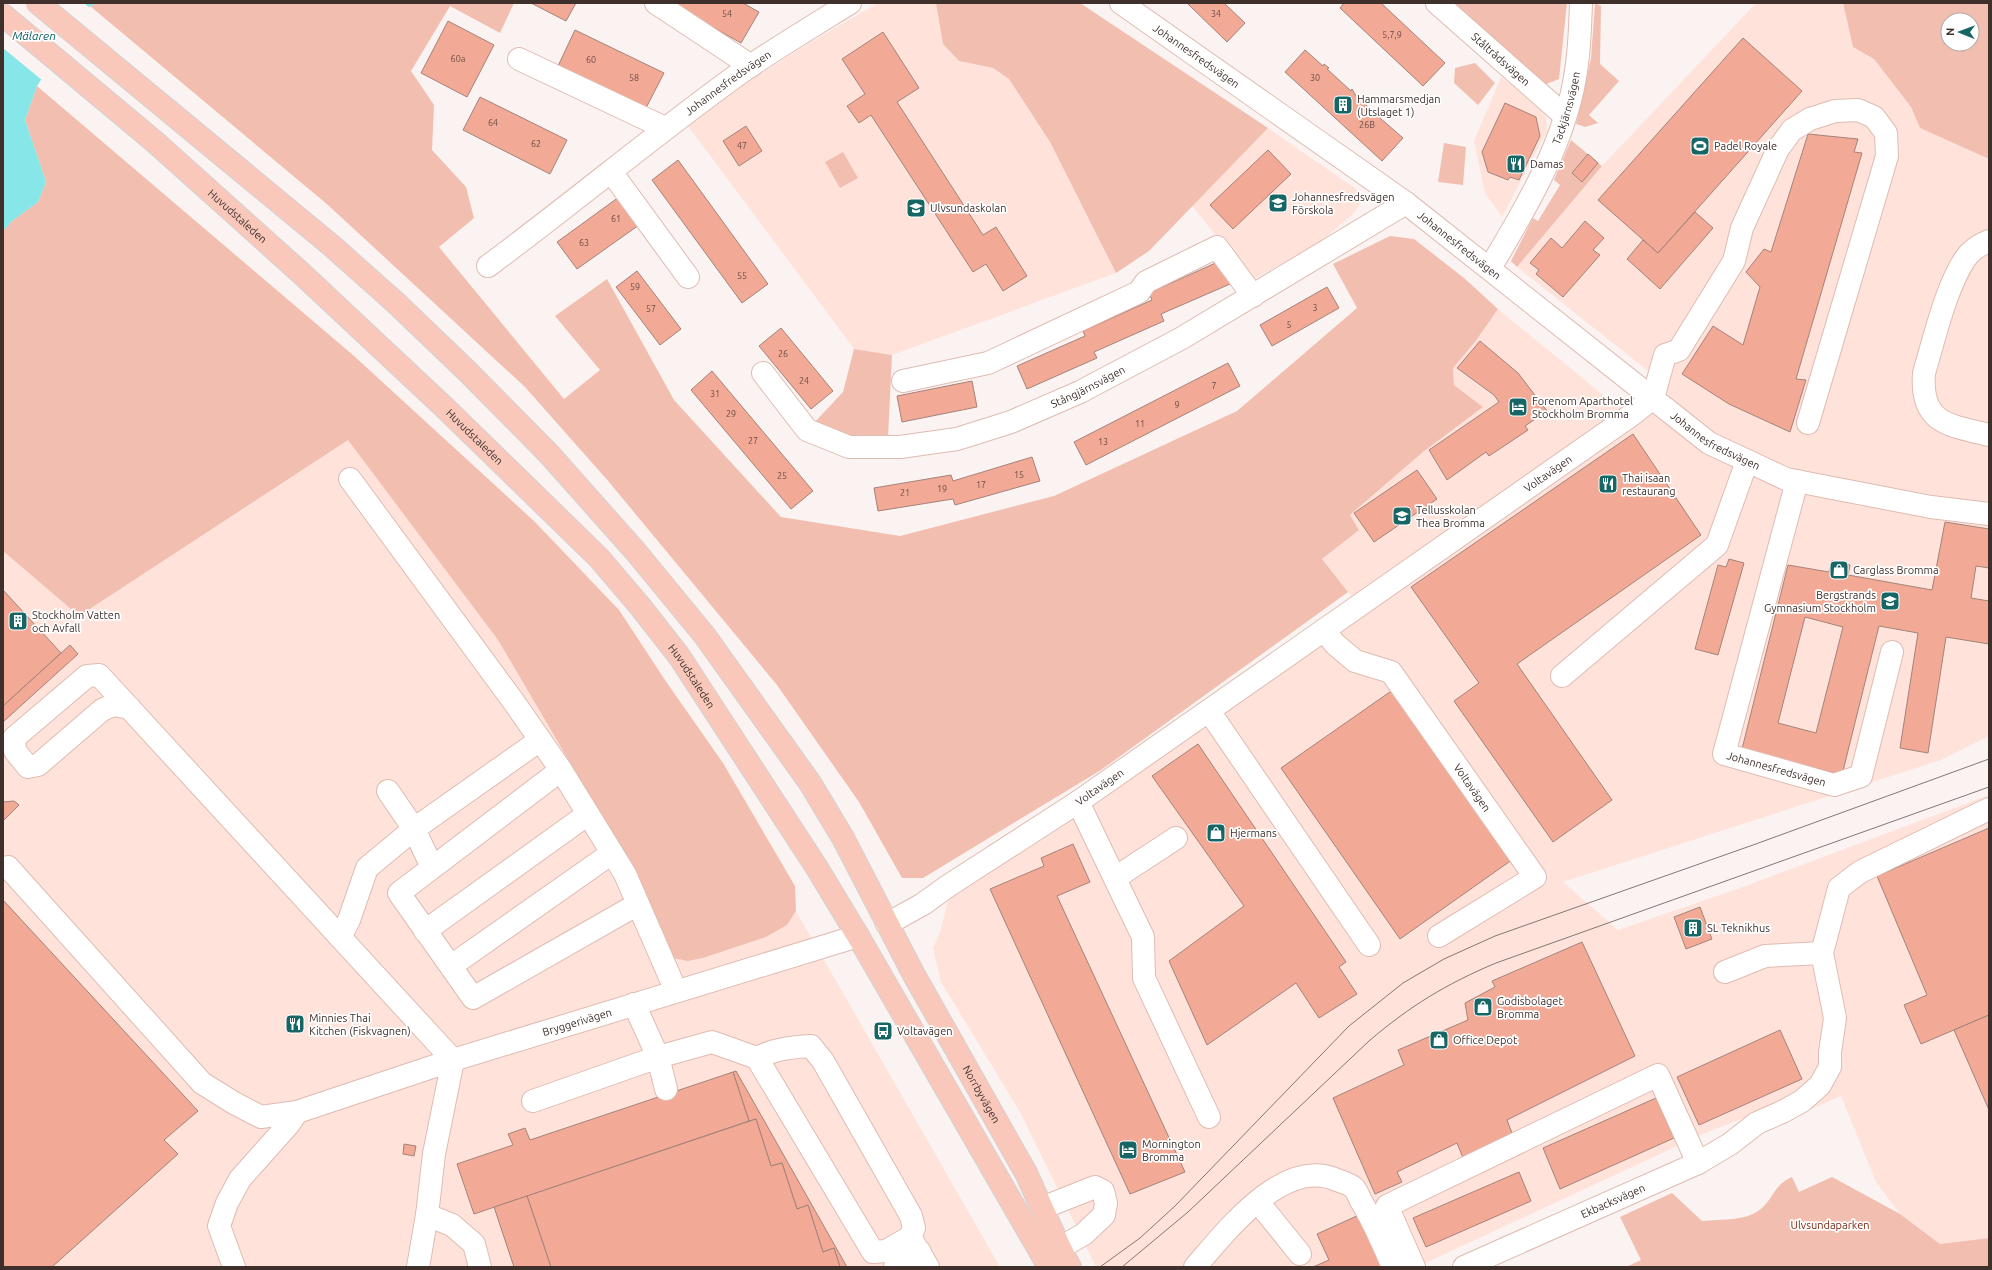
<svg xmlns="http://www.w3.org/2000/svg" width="1992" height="1270" viewBox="0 0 1992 1270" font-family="Ubuntu,sans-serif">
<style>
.built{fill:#ffe3db}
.green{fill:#f2beb0;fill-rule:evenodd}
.water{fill:#87e6e7}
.pier{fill:#faf3f1}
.building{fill:#f2a995;stroke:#a4837a;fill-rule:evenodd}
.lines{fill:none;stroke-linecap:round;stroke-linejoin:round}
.minor-casing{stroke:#dfbbb1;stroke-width:24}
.major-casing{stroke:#d5d1d1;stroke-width:24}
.minor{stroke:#fff;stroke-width:22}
.major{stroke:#f9c8bb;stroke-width:22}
.tram{stroke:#837773;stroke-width:1}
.labels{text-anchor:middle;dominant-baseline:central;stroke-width:3.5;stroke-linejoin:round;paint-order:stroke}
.number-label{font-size:9px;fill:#6c4e46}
.street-label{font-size:11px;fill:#3f302c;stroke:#fff}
.poi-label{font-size:11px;fill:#3f302c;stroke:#fff;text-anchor:start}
.park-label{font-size:11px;fill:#7c2811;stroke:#fff}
.water-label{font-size:12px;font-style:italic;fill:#0e6162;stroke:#fff}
</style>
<rect width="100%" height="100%" fill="#faf3f1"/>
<g class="built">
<polygon points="878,3 936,3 943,44 959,61 993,68 1009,79 1050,142 1116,273 892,355 854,349 688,126 743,85 806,45"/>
<polygon points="1756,3 1843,3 1853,47 1874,59 1911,107 1920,128 1989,159 1989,736 1941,760 1563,882 1618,930 1740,888 1989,795 1989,1238 1940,1244 1900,1214 1876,1182 1841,1096 1775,1125 1766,1109 1703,1134 1417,1267 1096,1267 1020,1112 941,982 933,948 940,932 953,882 1353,598 1322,559 1359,530 1350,515 1423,452 1483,407 1454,385 1453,368 1475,342 1498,309 1619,408 1653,375 1517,267 1602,166"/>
<polygon points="1501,77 1538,104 1546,118 1547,131 1502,217 1485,193 1474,141"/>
<polygon points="1268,128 1356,189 1362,201 1354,213 1318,244 1252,280 1192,206"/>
<polygon points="348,439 498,640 688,961 703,958 766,937 787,925 796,911 1000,1267 3,1267 3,551 79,616"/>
</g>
<g class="green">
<polygon points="98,3 514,3 500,33 450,6 411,71 434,105 432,150 466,187 474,218 439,247 564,399 600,370 555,316 607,279 674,400 781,517 900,536 1054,496 1237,411 1357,308 1333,264 1390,236 1414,239 1464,278 1498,309 1475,342 1453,368 1454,385 1483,407 1423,452 1350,515 1359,530 1322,559 1348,592 1101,770 923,878 902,878 859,802 777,685 609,482 525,387 328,205 90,6"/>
<polygon points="936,3 1080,3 1268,128 1149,251 1116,273 1050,142 1009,79 993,68 959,61 943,44"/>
<polygon points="1448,3 1567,3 1559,79 1544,85"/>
<polygon points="1595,3 1601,6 1600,64 1619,81 1589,115 1598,123 1585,127 1576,124 1591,58"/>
<path d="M1843 3H1989V159L1920 128 1911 107 1874 59 1853 47ZM1948 20H1972V44H1948Z"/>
<polygon points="1475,63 1495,83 1478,105 1454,83 1455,68"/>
<polygon points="37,86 354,356 535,522 619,610 667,683 723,763 795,886 796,911 787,925 766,937 703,958 688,961 673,958 598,810 498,640 348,440 79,616 3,551 3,231 12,221 38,202 46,182 25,120"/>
<polygon points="1571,140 1602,166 1517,267 1511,261 1533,218 1538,221 1560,185 1554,180"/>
<polygon points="1444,143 1466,147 1463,185 1438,182"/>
<polygon points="843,152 858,178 840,188 825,162"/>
<polygon points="854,349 892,355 888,438 848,436 814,423 843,392"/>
<path d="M1792 1177 1799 1192 1832 1177 1900 1214 1940 1244 1989 1238V1267H1626L1641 1260 1620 1217 1672 1193 1702 1221C1722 1219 1749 1222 1764 1206 1776 1193 1774 1186 1792 1177Z"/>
</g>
<polygon class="water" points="3,3 98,3 90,6 37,86 25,120 46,182 38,202 12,221 3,231"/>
<polygon class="pier" points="3,3 84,3 91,9 43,81 3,48"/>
<g class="building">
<polygon points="531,3 576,3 566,21"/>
<polygon points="670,3 743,3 759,12 741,43"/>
<polygon points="1187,3 1224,3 1245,23 1227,42"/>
<polygon points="1344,3 1381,3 1445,63 1423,86 1340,8"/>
<polygon points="448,21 494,45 467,97 421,73"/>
<polygon points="575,30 664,73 646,108 558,66"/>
<polygon points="883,32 919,88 897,102 983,235 996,227 1027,276 1003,291 986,264 973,272 871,115 859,123 847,106 865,94 842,59"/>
<polygon points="1743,38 1802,91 1658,253 1598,200"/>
<polygon points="1305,50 1323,66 1324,64 1329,68 1327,69 1351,91 1352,89 1356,96 1377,115 1378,114 1380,115 1380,118 1403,138 1382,161 1285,72"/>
<polygon points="480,97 567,140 550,174 463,130"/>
<polygon points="1505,103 1536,117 1540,136 1519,180 1510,177 1508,180 1488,172 1482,152"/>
<polygon points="746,126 762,151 739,166 723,141"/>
<polygon points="1808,134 1858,139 1854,152 1862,153 1796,379 1806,380 1790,432 1729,404 1682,374 1713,326 1743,345 1760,287 1746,272 1764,249 1771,252"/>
<polygon points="1268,150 1291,174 1233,229 1210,205"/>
<polygon points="1588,154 1598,163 1582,182 1572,173"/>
<polygon points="678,160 768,284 742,303 652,180"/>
<polygon points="619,197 639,225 577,269 557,242"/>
<polygon points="1695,212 1713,228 1660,289 1627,259 1643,240 1658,253"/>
<polygon points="1585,221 1604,238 1593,250 1600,255 1563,297 1536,274 1539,270 1530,263 1551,238 1562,248"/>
<polygon points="1220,261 1230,284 1161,314 1164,321 1094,352 1097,358 1027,389 1017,366 1085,336 1083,331 1152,300 1149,293"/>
<polygon points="637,271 681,329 660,345 616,287"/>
<polygon points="1327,287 1339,308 1272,346 1260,325"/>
<polygon points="781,328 833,391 811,409 759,346"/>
<polygon points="1480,341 1518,373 1547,411 1525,426 1528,430 1489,456 1486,452 1447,480 1429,450 1499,402 1494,395 1457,368"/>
<polygon points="1228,363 1240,386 1086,465 1074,442"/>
<polygon points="712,371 813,491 791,509 691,390"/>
<polygon points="972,381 977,407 902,422 897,396"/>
<polygon points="1633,434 1701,535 1517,664 1612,800 1553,842 1454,701 1479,683 1411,587"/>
<polygon points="1032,457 1040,481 955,505 953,499 878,511 874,488 951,475 953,481"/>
<polygon points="1417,470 1437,499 1374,542 1354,513"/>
<path d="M1945 522 1989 529V568L1976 566 1971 598 1989 601V644L1946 637 1928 753 1900 748 1918 633 1879 626 1842 775 1742 749 1788 565 1829 572 1832 561 1850 565 1848 575 1932 590ZM1805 617 1843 627 1816 733 1778 723Z"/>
<polygon points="1729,559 1744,563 1718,655 1695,649 1718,565 1726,567"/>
<polygon points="3,590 61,653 3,706"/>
<polygon points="70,645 78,654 3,722 3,706"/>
<polygon points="1397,687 1516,857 1400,939 1281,768"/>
<polygon points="1198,744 1346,962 1339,967 1357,994 1319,1018 1296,983 1207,1045 1169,961 1244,906 1152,776"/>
<polygon points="14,801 19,805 3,821 3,802"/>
<polygon points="1989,828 1989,1015 1921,1044 1904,1005 1927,995 1877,876"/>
<polygon points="1073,844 1090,882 1057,896 1185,1172 1130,1194 990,889 1044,866 1041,858"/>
<polygon points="3,900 198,1111 164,1140 178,1154 52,1267 3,1267"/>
<polygon points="1700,907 1712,939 1686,949 1674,917"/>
<polygon points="1582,942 1635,1056 1507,1120 1512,1133 1463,1158 1457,1143 1397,1172 1402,1182 1375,1194 1333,1098 1404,1065 1398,1050 1468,1020 1465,1003 1495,987 1492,981"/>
<polygon points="1989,1015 1989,1110 1954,1030"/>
<polygon points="1780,1030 1802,1079 1699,1125 1677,1077"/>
<polygon points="736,1071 847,1267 840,1267 834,1248 823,1252 808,1205 797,1209 782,1163 771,1166 756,1119 749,1121 733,1072"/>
<polygon points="733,1072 749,1121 474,1214 457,1164 513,1145 508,1134 525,1128 530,1140"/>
<polygon points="1656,1098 1674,1138 1560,1189 1543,1148"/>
<polygon points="756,1119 771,1166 782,1163 797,1209 808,1205 823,1252 834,1248 840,1267 551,1267 527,1196"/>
<polygon points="404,1144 416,1146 414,1156 403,1154"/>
<polygon points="1519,1172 1531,1201 1426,1247 1413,1218"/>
<polygon points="527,1196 551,1267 514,1267 494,1207"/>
<polygon points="1359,1215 1383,1267 1313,1267 1329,1260 1317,1234"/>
</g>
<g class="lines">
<g class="minor-casing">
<g id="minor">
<polyline points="656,3 751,66"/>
<path id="s1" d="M1121 3 1406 203 1709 443 1786 479 1931 507 1989 514"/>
<path id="s2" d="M1437 3 1565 116"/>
<polyline points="519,59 665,128"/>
<polyline points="612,173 688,277"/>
<path d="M1989 241C1979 245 1971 250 1965 259 1946 287 1934 340 1924 373 1920 424 1949 425 1989 435"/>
<path id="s3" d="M488 266C573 203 654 135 740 73 776 48 813 26 850 3"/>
<path id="s4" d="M1490 268C1524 211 1559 153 1573 88 1579 60 1580 31 1581 3"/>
<path id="s5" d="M763 373 807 430 849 447H900L957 439 1011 422 1080 392 1182 338 1406 203"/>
<polyline points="903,381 988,363 1139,292 1146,282 1217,247 1253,296"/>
<polyline points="1653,398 1665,355 1679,350 1734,261 1742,228 1778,149 1792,130 1810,119 1835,111 1858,110 1874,117 1886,133 1887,156 1808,423"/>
<polyline points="350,479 516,705 561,770 625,874 676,991"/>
<path id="s6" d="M1797 481 1724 754 1834 785 1861 776 1892 652"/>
<path id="s7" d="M1324 630 1335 644 1355 661 1391 672 1535 877 1439 936"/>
<polyline points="1562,676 1717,545 1747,461"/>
<polyline points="130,708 113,705 102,710 38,765 28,767 15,751 14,738 87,676 99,675 453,1060 434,1154 427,1215 418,1267"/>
<polyline points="1209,711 1369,945"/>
<polyline points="561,770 399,893 473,998 638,904"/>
<polyline points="388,791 414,829 432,867"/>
<polyline points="1078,802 1143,937 1144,978 1209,1117"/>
<path id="s8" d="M8 867 202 1083 234 1103 261 1117 297 1112 453 1060 858 936"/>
<polyline points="1115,878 1176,838"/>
<path id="s9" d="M887 924 923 904 948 886 1078 802 1633 414 1653 398"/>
<polyline points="425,931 588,814"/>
<polyline points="340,937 349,920 367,868 414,829 540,740"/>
<polyline points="451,966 612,853"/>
<polyline points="1725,972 1765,956 1822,953"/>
<path d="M634 1004 658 1057 712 1042 757 1058 873 1252 886 1251 910 1237 914 1228 911 1216 823 1061 811 1046C792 1047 774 1049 757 1058"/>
<polyline points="533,1101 658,1057 666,1089"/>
<polyline points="1258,1202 1300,1254"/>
<polyline points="1042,1208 1095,1187 1103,1191 1106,1203 1104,1215 1084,1234 1060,1248"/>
<polyline points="427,1215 452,1225 474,1244 480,1267"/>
<polyline points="910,1237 928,1267"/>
<polyline points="234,1267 219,1226 227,1203 240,1179 289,1124 297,1112"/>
<polyline points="895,1267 920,1252"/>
<path d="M1195 1267C1226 1232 1283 1156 1337 1180 1342 1182 1350 1184 1354 1188 1357 1191 1359 1197 1361 1201 1374 1222 1383 1244 1393 1267"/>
<polyline points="1414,1267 1387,1206 1658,1075 1698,1163"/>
<path id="s10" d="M1464 1267 1698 1163 1730 1144 1757 1123 1782 1112 1802 1101 1820 1085 1830 1067V1052L1835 1018 1822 953 1839 888 1860 872 1989 809"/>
</g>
</g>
<g class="major-casing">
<g id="major">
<path id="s11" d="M38 3 332 246 396 303 468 372 549 454 636 552 705 636 810 783 843 838 914 975 1026 1173 1060 1248 1070 1267"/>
<path id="s12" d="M3 15 155 142 302 274 444 407 599 558 639 605 679 656 817 868 858 936 1049 1267"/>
</g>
</g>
<use href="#minor" class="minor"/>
<use href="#major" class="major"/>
<g class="tram">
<polyline points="1100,1267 1140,1238 1175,1206 1349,1026 1403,983 1444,959 1495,936 1753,845 1989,759"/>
<path d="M1122 1267 1188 1212 1369 1041C1410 1006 1446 984 1496 963L1989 787"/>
</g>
</g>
<defs>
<g id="building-square" transform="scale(1)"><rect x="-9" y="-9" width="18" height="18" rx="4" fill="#176666" stroke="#fff"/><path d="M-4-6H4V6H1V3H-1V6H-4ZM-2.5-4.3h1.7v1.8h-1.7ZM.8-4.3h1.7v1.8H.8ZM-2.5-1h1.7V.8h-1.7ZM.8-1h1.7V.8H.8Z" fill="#fff"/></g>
<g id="stadium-square" transform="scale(1)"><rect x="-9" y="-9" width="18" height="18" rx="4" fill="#176666" stroke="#fff"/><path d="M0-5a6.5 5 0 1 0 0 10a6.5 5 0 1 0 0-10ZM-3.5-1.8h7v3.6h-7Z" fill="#fff"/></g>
<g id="restaurant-square" transform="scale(1)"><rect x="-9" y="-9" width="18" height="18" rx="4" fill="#176666" stroke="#fff"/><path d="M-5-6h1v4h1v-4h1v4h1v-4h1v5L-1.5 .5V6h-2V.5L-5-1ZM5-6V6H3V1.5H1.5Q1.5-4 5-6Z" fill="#fff"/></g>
<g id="school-square" transform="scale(1)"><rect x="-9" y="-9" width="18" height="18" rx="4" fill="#176666" stroke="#fff"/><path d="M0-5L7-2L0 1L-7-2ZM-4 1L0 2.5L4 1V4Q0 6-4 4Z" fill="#fff"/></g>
<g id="hotel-square" transform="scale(1)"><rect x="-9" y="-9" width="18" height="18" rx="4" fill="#176666" stroke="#fff"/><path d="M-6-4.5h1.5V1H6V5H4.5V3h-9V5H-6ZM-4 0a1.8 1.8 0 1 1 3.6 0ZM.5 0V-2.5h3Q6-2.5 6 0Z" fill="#fff"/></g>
<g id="shop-square" transform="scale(1)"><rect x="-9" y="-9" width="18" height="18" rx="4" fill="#176666" stroke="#fff"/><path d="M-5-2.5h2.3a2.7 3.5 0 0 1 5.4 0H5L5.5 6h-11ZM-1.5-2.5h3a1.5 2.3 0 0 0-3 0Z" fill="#fff"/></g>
<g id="bus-square" transform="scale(1)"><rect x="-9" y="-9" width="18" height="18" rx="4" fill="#176666" stroke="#fff"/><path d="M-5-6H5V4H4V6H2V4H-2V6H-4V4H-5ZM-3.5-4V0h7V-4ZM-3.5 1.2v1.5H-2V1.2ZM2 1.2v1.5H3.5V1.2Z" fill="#fff"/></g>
</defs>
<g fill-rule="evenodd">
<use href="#building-square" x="1343" y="105"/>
<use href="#stadium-square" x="1700" y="146"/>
<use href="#restaurant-square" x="1516" y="164"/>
<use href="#school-square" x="1278" y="203"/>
<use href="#school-square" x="916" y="208"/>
<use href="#hotel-square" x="1518" y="407"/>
<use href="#restaurant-square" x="1608" y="484"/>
<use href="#school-square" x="1402" y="516"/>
<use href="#shop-square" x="1839" y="570"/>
<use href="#school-square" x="1890" y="601"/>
<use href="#building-square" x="18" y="621"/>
<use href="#shop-square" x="1216" y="833"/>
<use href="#building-square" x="1693" y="928"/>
<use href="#shop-square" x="1483" y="1007"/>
<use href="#restaurant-square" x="295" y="1024"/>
<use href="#bus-square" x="883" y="1031"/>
<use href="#shop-square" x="1439" y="1040"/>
<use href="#hotel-square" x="1128" y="1150"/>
</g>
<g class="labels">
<g class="number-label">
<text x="727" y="14">54</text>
<text x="1216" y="14">34</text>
<text x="1392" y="35">5,7,9</text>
<text x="458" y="59">60a</text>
<text x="591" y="60">60</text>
<text x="634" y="78">58</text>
<text x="1315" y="78">30</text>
<text x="493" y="123">64</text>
<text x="1367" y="125">26B</text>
<text x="536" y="144">62</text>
<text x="742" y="146">47</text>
<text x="616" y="219">61</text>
<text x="584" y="243">63</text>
<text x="742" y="276">55</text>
<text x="635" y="287">59</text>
<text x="1315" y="308">3</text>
<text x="651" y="309">57</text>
<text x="1289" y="325">5</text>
<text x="783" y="354">26</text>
<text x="804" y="381">24</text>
<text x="1214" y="386">7</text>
<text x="715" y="394">31</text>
<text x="1177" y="405">9</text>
<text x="731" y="414">29</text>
<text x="1140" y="424">11</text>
<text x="753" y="441">27</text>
<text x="1103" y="442">13</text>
<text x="1019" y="475">15</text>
<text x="782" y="476">25</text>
<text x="981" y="485">17</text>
<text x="942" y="489">19</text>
<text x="905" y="493">21</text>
</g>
<g class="street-label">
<text stroke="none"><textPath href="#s1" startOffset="92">Johannesfredsvägen</textPath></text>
<text stroke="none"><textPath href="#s2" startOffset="85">Ståltrådsvägen</textPath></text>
<text stroke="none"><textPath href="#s3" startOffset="302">Johannesfredsvägen</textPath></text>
<text stroke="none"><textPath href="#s4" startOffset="178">Tackjärnsvägen</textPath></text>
<text stroke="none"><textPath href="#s12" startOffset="309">Huvudstaleden</textPath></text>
<text stroke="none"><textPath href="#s1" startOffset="416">Johannesfredsvägen</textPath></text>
<text stroke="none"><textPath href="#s5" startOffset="367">Stångjärnsvägen</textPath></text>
<text stroke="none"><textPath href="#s12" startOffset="633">Huvudstaleden</textPath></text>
<text stroke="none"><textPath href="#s1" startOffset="739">Johannesfredsvägen</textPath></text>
<text stroke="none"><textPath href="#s9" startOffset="800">Voltavägen</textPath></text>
<text stroke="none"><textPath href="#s12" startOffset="957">Huvudstaleden</textPath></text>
<text stroke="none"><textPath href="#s6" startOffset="337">Johannesfredsvägen</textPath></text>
<text stroke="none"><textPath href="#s9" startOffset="253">Voltavägen</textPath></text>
<text stroke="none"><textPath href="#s7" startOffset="223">Voltavägen</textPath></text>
<text stroke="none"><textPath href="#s8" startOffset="689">Bryggerivägen</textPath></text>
<text stroke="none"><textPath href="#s11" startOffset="1458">Norrbyvägen</textPath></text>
<text stroke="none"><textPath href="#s10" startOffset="163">Ekbacksvägen</textPath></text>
</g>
<g class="poi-label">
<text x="1357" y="99">Hammarsmedjan<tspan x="1357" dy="13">(Utslaget 1)</tspan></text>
<text x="1714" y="146">Padel Royale</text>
<text x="1530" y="164">Damas</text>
<text x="1292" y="197">Johannesfredsvägen<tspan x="1292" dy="13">Förskola</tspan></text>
<text x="930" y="208">Ulvsundaskolan</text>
<text x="1532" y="401">Forenom Aparthotel<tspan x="1532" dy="13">Stockholm Bromma</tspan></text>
<text x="1622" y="478">Thai isaan<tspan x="1622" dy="13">restaurang</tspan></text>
<text x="1416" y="510">Tellusskolan<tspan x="1416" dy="13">Thea Bromma</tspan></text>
<text x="1853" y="570">Carglass Bromma</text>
<text x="1876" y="595" text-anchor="end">Bergstrands<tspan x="1876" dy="13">Gymnasium Stockholm</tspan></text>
<text x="32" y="615">Stockholm Vatten<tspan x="32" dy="13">och Avfall</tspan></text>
<text x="1230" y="833">Hjermans</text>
<text x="1707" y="928">SL Teknikhus</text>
<text x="1497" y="1001">Godisbolaget<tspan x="1497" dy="13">Bromma</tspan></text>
<text x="309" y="1018">Minnies Thai<tspan x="309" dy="13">Kitchen (Fiskvagnen)</tspan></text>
<text x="897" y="1031">Voltavägen</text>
<text x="1453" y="1040">Office Depot</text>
<text x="1142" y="1144">Mornington<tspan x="1142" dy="13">Bromma</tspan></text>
</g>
<g class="park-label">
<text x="1830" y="1225">Ulvsundaparken</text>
</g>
<g class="water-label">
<text x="34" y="35">Mälaren</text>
</g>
</g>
<rect width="1992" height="1270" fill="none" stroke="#3f302c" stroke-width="8"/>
<g transform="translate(1960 32) rotate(271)"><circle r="19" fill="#ffffff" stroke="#b2acab"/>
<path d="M0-3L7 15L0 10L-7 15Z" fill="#176666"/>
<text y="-6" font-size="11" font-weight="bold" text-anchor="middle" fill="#3f302c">N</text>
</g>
</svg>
